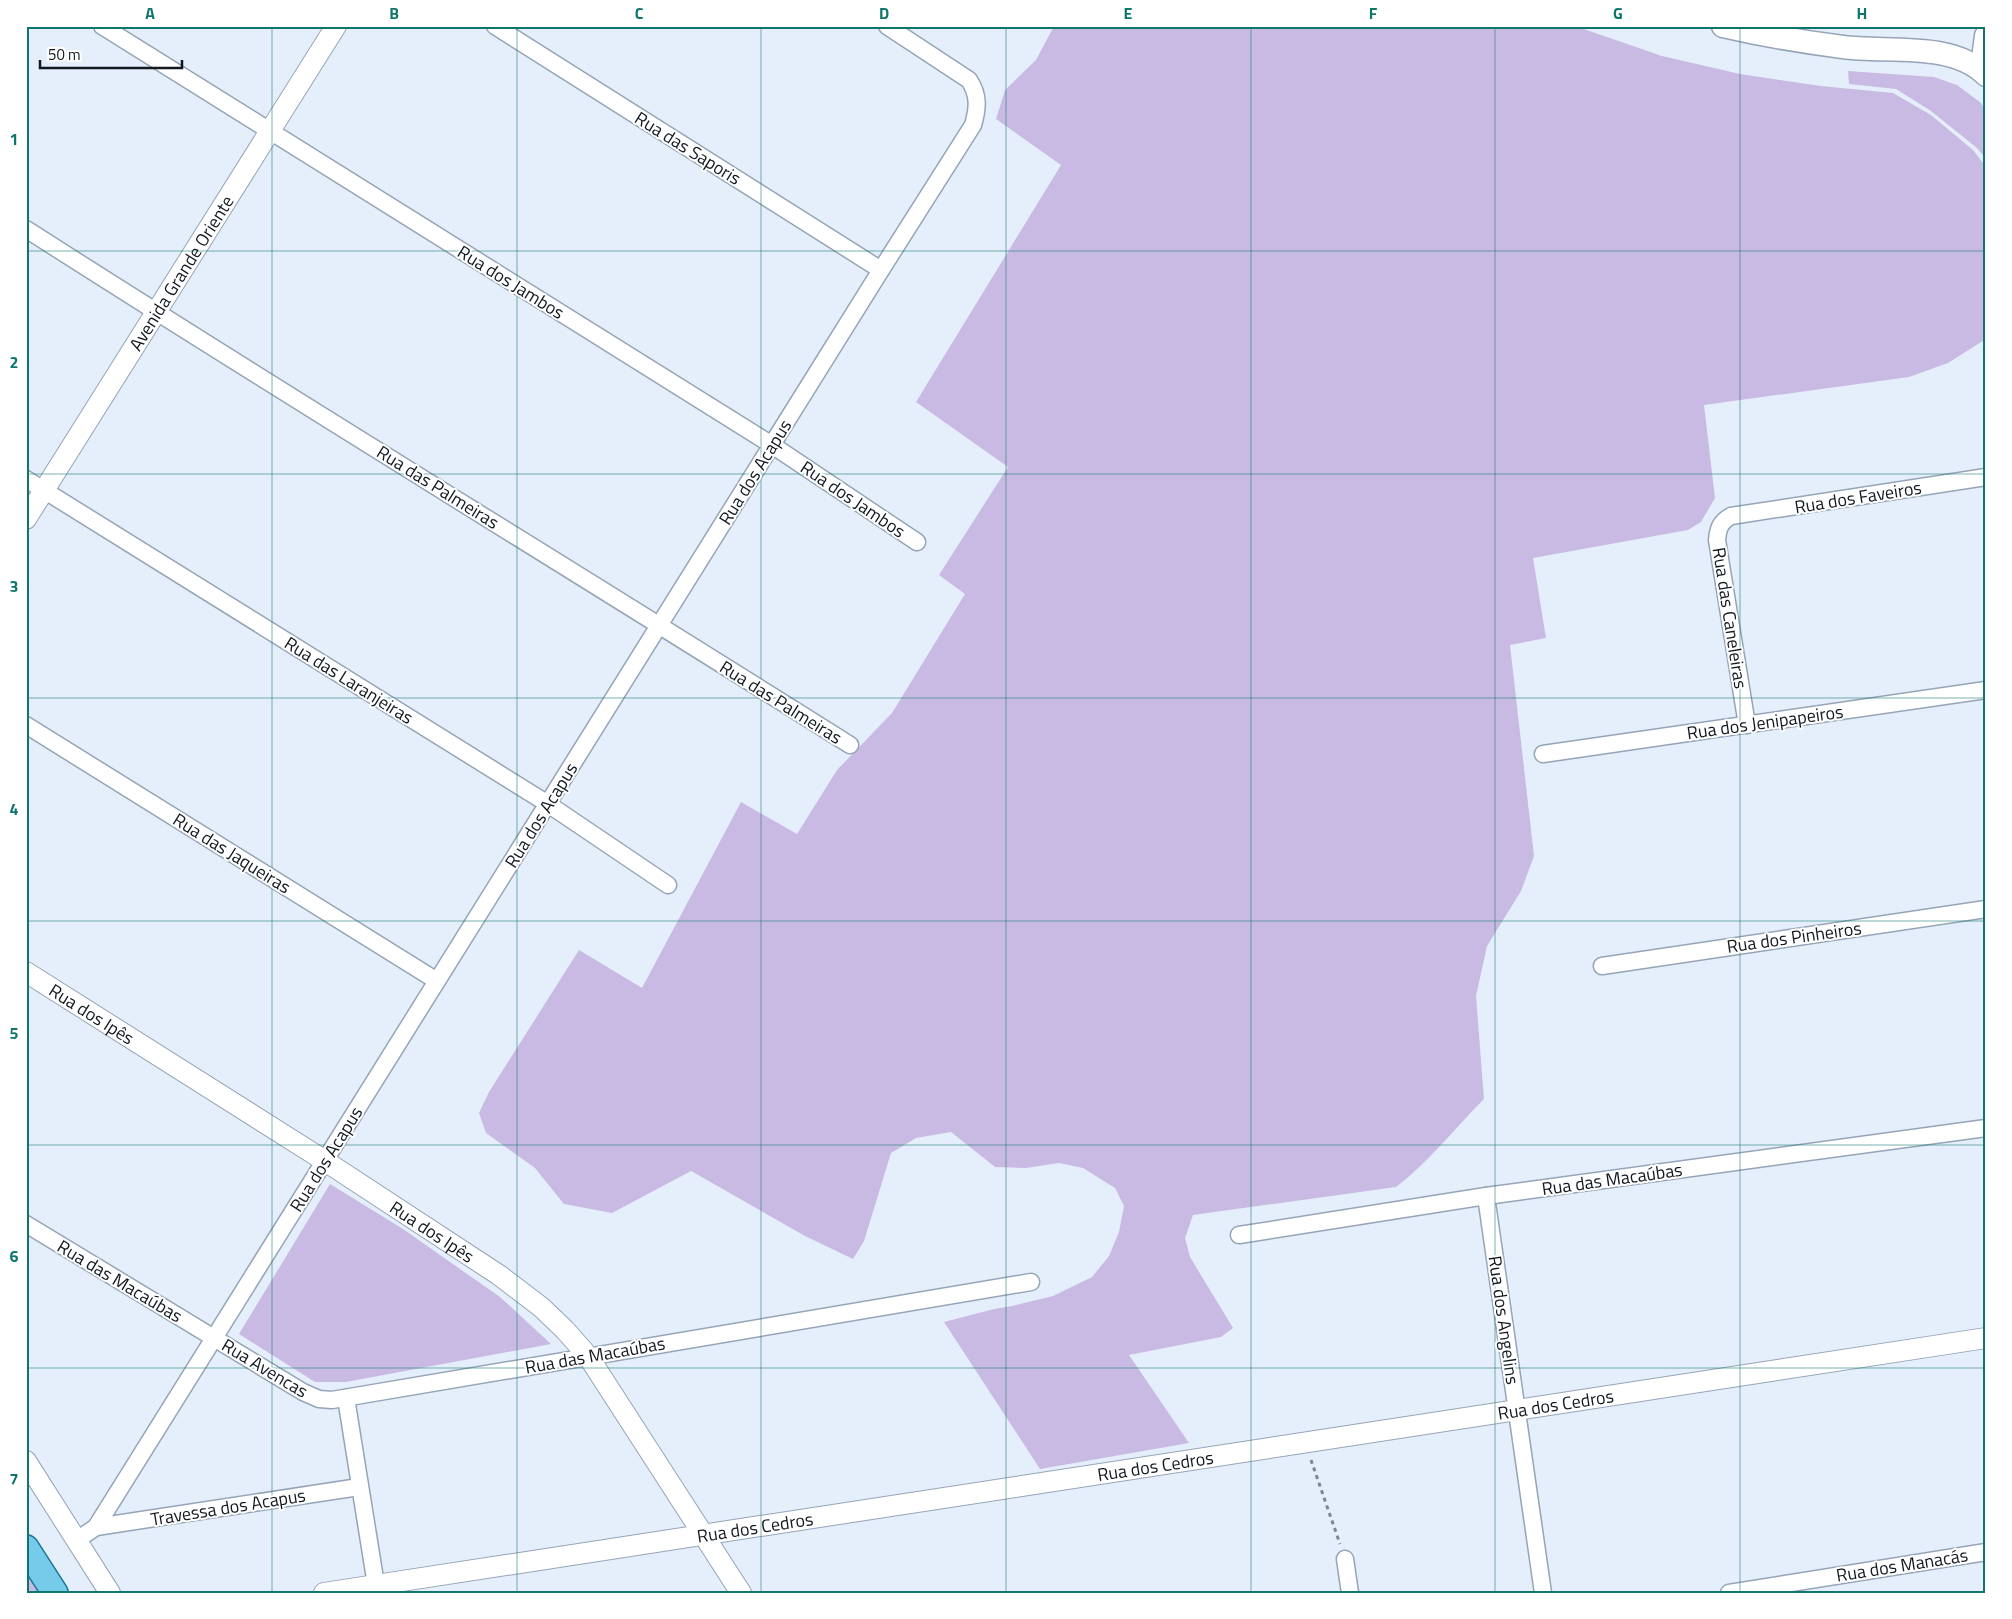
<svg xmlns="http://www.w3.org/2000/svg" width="2012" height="1619" viewBox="0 0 2012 1619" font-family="'Titillium Web',sans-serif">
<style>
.green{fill:#c9bae3}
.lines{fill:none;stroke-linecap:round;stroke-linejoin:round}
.minor-casing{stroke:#95a4b7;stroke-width:19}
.tertiary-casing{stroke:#95a4b7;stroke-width:22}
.secondary-casing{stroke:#95a4b7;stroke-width:25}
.primary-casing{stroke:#18769a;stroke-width:28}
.path{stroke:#7e8690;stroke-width:3;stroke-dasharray:4 4;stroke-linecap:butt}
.minor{stroke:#fff;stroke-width:16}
.tertiary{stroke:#fff;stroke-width:20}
.secondary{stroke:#fff;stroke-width:22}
.primary{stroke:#76cbea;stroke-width:25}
.grid{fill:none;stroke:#0f766e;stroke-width:1;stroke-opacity:0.55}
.labels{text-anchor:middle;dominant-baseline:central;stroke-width:4;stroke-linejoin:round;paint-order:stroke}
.street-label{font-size:18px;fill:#12181f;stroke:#fff}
.neatline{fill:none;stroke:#0f766e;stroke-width:2}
.grid-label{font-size:16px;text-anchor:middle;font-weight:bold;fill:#0f766e}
</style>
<rect width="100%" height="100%" fill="#e5effb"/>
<g class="green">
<path d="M1054 26H1575L1662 56 1740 74 1821 86 1893 93 1931 115 1973 150 1986 167V339L1948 363 1909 377 1704 405 1715 498 1701 522 1688 530 1533 558 1546 638 1510 645 1534 856 1521 891 1487 946 1476 996 1484 1099C1455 1128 1429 1162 1396 1187L1193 1215 1185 1238 1190 1257 1233 1328 1221 1337 1129 1355 1189 1443 1040 1469 944 1322 994 1309 1012 1306 1053 1296 1092 1277 1109 1256 1119 1232 1124 1206 1115 1188 1083 1168 1059 1163 1026 1168 995 1167 951 1132 916 1138 891 1153 864 1241 853 1259 805 1236 691 1171 612 1213 564 1204 535 1168 486 1133 479 1113 489 1092 579 950 642 988 741 802 797 834 837 770 892 713 965 594 939 575 1008 467 916 402 1061 165 996 119 1005 90 1036 60Z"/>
<polygon points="1848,71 1934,77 1957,85 1981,103 1986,112 1986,159 1977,148 1931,111 1896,89 1849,84"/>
<polygon points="330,1184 403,1229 500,1297 551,1344 346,1382 315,1382 239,1334"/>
<polygon points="26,1564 44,1593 29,1593 26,1589"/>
</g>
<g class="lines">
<g class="minor-casing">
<g id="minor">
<polyline points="102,26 772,445 917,542"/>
<polyline points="495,26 881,270"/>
<path d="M26 229C299 404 576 572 850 745"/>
<polyline points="26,479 548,804 668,885"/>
<polyline points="26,725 437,981"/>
<path d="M1747 725 1717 540C1718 529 1720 522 1731 516L1986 477"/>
<polyline points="1543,754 1986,690"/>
<polyline points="1602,966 1986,909"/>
<polyline points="1486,1196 1543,1593"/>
<polyline points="26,1224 303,1392 319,1399 332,1400 1031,1282"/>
<polyline points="1239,1235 1486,1196 1986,1128"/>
<polyline points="346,1398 376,1585"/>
<polyline points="96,1527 359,1487"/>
<path d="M77 1540 96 1527 881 270 973 125C978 108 979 95 969 80L887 26"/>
<polyline points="1345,1559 1350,1593"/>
<polyline points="1729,1593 1986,1552"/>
</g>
</g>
<g class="tertiary-casing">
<g id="tertiary">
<path id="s1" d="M26 519 336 26"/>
<path id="s2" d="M26 972 325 1161 499 1275 541 1307 565 1330 588 1356 741 1593"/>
<polyline points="26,1461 110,1593"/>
<path id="s3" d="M324 1593 1986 1338"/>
</g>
</g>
<g class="secondary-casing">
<g id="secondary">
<path d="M1723 26C1762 35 1803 42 1843 47 1887 53 1952 41 1986 75"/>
<polyline points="1986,36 1984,51 1986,65"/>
</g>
</g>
<g class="primary-casing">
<polyline id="primary" points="26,1548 55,1593"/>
</g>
<polyline class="path" points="1311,1460 1340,1544"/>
<use href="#minor" class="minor"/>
<use href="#tertiary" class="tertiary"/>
<use href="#secondary" class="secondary"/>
<use href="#primary" class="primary"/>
</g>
<path class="grid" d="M272 26V1593M517 26V1593M761 26V1593M1006 26V1593M1251 26V1593M1495 26V1593M1740 26V1593M26 251H1986M26 474H1986M26 698H1986M26 921H1986M26 1145H1986M26 1368H1986"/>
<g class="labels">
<g class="street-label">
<text transform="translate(688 148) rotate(32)">Rua das Saporis</text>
<text stroke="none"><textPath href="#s1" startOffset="291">Avenida Grande Oriente</textPath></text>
<text transform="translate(511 282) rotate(32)">Rua dos Jambos</text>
<text transform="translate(755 472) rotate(-58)">Rua dos Acapus</text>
<text transform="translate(438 487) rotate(32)">Rua das Palmeiras</text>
<text transform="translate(1858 497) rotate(-9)">Rua dos Faveiros</text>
<text transform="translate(853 499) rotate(34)">Rua dos Jambos</text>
<text transform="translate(1730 618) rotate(81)">Rua das Caneleiras</text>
<text transform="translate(349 680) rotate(32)">Rua das Laranjeiras</text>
<text transform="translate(781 702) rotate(32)">Rua das Palmeiras</text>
<text transform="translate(1765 722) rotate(-8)">Rua dos Jenipapeiros</text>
<text transform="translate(541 815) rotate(-58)">Rua dos Acapus</text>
<text transform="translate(232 853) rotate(32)">Rua das Jaqueiras</text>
<text transform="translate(1794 937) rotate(-8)">Rua dos Pinheiros</text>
<text stroke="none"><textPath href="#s2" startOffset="78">Rua dos Ipês</textPath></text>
<text transform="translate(326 1159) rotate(-58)">Rua dos Acapus</text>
<text transform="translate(1612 1179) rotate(-8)">Rua das Macaúbas</text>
<text stroke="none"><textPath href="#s2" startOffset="482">Rua dos Ipês</textPath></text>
<text transform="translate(120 1281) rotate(31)">Rua das Macaúbas</text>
<text transform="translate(1504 1320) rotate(82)">Rua dos Angelins</text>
<text transform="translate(595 1355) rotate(-10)">Rua das Macaúbas</text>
<text transform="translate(265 1368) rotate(31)">Rua Avencas</text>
<text stroke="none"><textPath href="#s3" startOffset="1246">Rua dos Cedros</textPath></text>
<text stroke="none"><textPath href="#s3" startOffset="841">Rua dos Cedros</textPath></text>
<text transform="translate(228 1507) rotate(-9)">Travessa dos Acapus</text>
<text stroke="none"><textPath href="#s3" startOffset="436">Rua dos Cedros</textPath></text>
<text transform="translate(1902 1565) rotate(-9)">Rua dos Manacás</text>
</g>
</g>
<rect width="2012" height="1619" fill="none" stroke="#ffffff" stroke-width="55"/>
<path d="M40 60v8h142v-8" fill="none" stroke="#12181f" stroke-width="2.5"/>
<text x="48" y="60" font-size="15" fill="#12181f" stroke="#ffffff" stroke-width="4" paint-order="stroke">50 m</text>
<rect x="28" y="28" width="1956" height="1564" class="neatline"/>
<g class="grid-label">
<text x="150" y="19">A</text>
<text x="394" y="19">B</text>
<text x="639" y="19">C</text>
<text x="884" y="19">D</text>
<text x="1128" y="19">E</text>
<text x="1373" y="19">F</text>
<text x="1618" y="19">G</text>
<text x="1862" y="19">H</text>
<text x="14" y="145">1</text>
<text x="14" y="368">2</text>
<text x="14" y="592">3</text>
<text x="14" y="815">4</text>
<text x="14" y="1039">5</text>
<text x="14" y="1262">6</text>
<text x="14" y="1485">7</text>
</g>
</svg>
